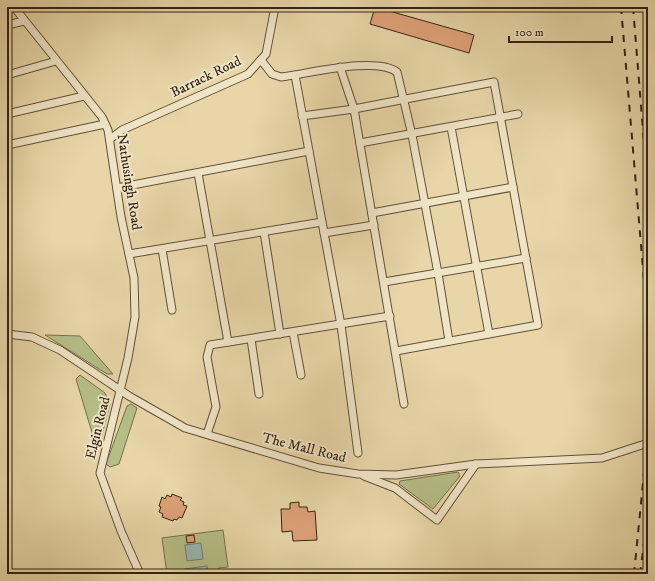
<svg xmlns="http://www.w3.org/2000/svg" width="655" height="581" viewBox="0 0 655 581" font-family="'IM FELL DW Pica',serif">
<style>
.green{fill:#b6be87;stroke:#75704e}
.water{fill:#99b7b1;stroke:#717c73}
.building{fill:#dfa279;stroke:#342315}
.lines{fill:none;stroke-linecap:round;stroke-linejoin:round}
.minor-casing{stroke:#61503a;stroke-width:9}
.minor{stroke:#f0e4c6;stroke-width:7}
.rail{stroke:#342315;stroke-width:2;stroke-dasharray:7 7;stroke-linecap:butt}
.labels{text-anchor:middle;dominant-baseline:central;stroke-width:4;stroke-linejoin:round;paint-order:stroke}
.street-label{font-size:14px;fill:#342315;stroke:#f0e4c6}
</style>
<rect width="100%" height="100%" fill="#e8d6a8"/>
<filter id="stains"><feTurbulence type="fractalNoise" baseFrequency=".005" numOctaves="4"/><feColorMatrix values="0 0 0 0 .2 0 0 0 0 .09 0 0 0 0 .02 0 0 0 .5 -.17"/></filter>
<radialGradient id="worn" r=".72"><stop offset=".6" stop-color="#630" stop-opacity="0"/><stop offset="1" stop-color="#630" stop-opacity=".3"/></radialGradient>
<g class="green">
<polygon points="45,335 80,336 113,374 107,374"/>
<polygon points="80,375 105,393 110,404 101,439 96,446 76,379"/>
<polygon points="131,404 137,408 119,464 110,467 106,464 127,406"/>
<polygon points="458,472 460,476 433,509 399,484 400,481"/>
<polygon points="223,530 228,567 219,568 220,574 167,574 162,538"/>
</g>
<g class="water">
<polygon points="201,543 203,559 187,561 185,545"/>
<polygon points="207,566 208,574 184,574 184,569"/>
</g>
<g class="building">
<polygon points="375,7 474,35 469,53 370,24"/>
<polygon points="172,494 182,498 180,500 184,502 183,505 187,506 182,518 179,517 177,520 174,519 173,521 162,517 163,514 159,512 161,507 159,506 162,497 165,499 167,495 171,497"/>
<polygon points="299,502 299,507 307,507 308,512 315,511 317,540 293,541 292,531 282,532 281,509 290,509 290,503"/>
<polygon points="194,535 195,542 187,543 186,536"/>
</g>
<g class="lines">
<g class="minor-casing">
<g id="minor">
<polyline points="14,7 102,117 108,130 121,217 134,278 135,317 128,358 100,473 121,531 140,574"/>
<polyline points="7,25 24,21"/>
<path d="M261 60 272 74 281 77C308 74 376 56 397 72L412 135 438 273 449 341"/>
<polyline points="340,67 354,109 404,404"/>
<polyline points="7,75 56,61"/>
<polyline points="295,75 341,325 358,453"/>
<polyline points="7,114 84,96"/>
<polyline points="302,116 354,109 494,82 538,325 396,351"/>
<polyline points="451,127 489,334"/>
<polyline points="110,139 122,130 248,74 266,54 275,7"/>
<polyline points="360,143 518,114"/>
<polyline points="7,145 105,124"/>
<polyline points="198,173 228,342"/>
<polyline points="117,188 309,151"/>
<polyline points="372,213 513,187"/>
<polyline points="264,232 280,334"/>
<polyline points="324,233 374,225"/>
<polyline points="162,249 172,310"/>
<polyline points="129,254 322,222"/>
<polyline points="384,282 526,258"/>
<polyline points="293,332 301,375"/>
<polyline points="7,334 32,337 60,350 129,396 185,428 319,468 358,474 396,475 476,464 602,458 648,443"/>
<polyline points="251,339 259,394"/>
<polyline points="207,434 216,407 207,357 210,345 390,316"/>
<polyline points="364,476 395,488 437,520 476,464"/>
</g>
</g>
<use href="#minor" class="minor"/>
<g class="rail">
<polyline points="621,7 648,328"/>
<polyline points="633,7 648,192"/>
<polyline points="634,574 648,432"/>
<polyline points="640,574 648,512"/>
</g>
</g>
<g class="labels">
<g class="street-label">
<text transform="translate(206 77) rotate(-26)">Barrack Road</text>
<text transform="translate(129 182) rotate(81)">Nathusingh Road</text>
<text transform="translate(98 428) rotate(-76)">Elgin Road</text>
<text transform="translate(304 448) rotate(14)">The Mall Road</text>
</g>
</g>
<rect width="655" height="581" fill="none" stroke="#e8d6a8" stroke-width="24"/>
<rect x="8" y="8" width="639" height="565" fill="none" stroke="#342315" stroke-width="2"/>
<rect x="12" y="12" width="631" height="557" fill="none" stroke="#342315"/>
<path d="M509 36v6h103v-6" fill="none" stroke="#342315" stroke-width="2"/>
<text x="515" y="36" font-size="12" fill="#342315" stroke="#f0e4c6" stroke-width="3" paint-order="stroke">100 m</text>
<rect width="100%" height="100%" filter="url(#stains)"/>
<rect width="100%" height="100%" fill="url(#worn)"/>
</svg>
